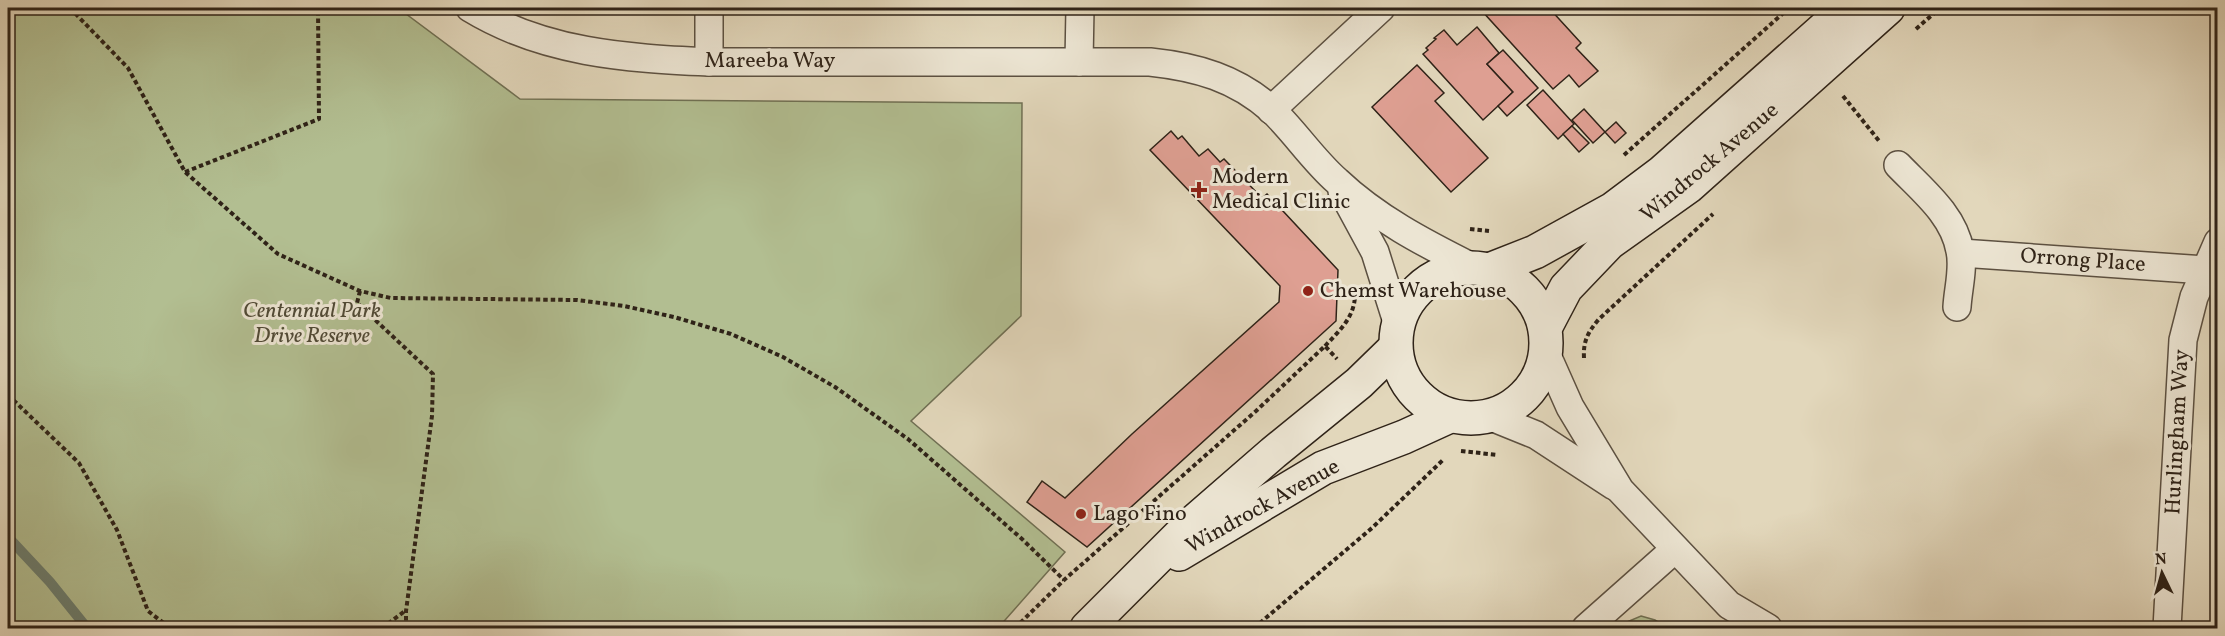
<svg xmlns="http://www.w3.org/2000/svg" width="2225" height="636" viewBox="0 0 2225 636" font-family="Vollkorn,serif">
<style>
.green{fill:#b2be91;stroke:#707054;stroke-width:1.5}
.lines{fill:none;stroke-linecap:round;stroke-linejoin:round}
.stream{stroke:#6c7e70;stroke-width:10}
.building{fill:#de9f92;stroke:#2f2318;stroke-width:1.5}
.street-casing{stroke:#5c5041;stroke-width:30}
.secondary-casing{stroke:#2f2318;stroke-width:36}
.path{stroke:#2f2318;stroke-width:4;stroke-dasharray:4.5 3;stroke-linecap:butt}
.street{stroke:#ece5d3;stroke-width:27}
.secondary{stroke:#ece5d3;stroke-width:33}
.poi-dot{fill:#8f2418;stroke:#ece5d3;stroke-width:2}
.labels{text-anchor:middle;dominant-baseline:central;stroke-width:6;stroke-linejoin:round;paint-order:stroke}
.street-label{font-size:22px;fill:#2f2318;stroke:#ece5d3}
.poi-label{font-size:22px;fill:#2f2318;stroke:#ece5d3;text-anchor:start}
.park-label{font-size:22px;font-style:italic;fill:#504a36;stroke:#ece5d3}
</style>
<rect width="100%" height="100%" fill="#e2d7bb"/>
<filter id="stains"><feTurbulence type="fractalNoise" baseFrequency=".00333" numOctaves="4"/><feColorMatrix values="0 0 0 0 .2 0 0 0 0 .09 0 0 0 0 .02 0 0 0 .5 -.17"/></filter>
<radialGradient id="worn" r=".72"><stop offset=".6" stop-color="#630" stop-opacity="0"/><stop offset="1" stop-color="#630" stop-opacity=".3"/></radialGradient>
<g class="green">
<polygon points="8,8 398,8 520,99 1022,103 1021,316 911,421 1065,552 998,628 8,628"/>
<polygon points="1641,616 1655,620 1667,628 1619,628 1627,622"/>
</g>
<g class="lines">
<polyline class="stream" points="8,537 50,582 87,628"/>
</g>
<g class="building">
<rect x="918" y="8" width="14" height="6"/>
<polygon points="1486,8 1549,8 1581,43 1576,48 1598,71 1579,87 1569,75 1553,89 1482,11"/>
<polygon points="1477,27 1499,53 1487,64 1513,92 1483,120 1423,54 1428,50 1426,48 1436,39 1434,38 1444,30 1457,45"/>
<polygon points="1503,50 1538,88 1507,116 1498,106 1513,92 1487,64"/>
<polygon points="1417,65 1444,93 1435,101 1488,158 1451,192 1372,107"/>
<polygon points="1543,90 1574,124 1558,139 1527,105"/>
<polygon points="1584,109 1605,132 1593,143 1572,120"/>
<polygon points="1616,122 1626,133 1615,143 1605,132"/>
<polygon points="1572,126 1589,143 1579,152 1563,134"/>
<polygon points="1171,131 1178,139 1182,136 1199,156 1208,149 1220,162 1224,159 1262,198 1267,194 1338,270 1336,321 1087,547 1027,502 1042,481 1065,498 1132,434 1279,302 1280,286 1150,150"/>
</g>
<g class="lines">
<g class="street-casing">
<g id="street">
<path d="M470 8C544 53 625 58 709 62H1150C1197 67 1236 78 1272 110 1295 132 1313 160 1337 181 1376 218 1424 243 1472 267"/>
<polyline points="709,62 709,8"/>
<polyline points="1079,62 1080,8"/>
<polyline points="1271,110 1381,8"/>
<path d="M1898 165C1922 190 1954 215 1960 251 1964 268 1958 289 1957 307"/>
<polyline points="1342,191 1375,252 1397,322"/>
<polyline points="1961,253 2205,270"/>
<polyline points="1546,353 1570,407 1620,490 1729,605 1768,628"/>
<polyline points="1489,416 1536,435 1614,486"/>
<polyline points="1586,628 1675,549"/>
<polyline points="2167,628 2183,340 2194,297 2218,242"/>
</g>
</g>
<g class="secondary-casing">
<g id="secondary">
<circle cx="1471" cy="343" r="75"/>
<polyline points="1489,270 1535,252 1613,209 1661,173 1847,8"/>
<polyline points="1545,328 1566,288 1609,243 1689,186 1888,8"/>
<polyline points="1179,554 1323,468 1404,437 1450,416"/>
<polyline points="1087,628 1189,526 1273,453 1359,383 1395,348"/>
</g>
</g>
<g class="path">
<polyline points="70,8 128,68 185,172 278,254 360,291 391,298 577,300 624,306 674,317 731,334 783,357 835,387 908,439 1022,539 1064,580"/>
<polyline points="1916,29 1940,8"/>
<polyline points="1843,96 1880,142"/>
<polyline points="1624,155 1789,8"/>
<polyline points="185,172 319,119 318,8"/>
<polyline points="1470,229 1489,231"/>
<polyline points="360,291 357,303 433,374 432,416 406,611 406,628"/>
<path d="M1325 346C1339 331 1354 318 1355 296"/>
<path d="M1584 358C1583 341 1588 332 1599 319L1713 214"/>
<polyline points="8,395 79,463 117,530 148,611 170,628"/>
<polyline points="1461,451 1498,455"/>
<polyline points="382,628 405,611"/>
<polyline points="1015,628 1064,580 1256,411 1325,346 1337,359"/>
<polyline points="1254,628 1372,528 1444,459"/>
</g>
<use href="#street" class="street"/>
<use href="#secondary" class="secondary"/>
</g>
<g class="poi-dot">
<path d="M1196 181h6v6h6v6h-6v6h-6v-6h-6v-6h6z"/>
<circle cx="1308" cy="291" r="6"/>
<circle cx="1081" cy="514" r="6"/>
</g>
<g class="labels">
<g class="street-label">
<text x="770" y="61">Mareeba Way</text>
<text transform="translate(1710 163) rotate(-40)">Windrock Avenue</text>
<text transform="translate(2083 261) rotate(4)">Orrong Place</text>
<text transform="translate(2178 432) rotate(-87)">Hurlingham Way</text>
<text transform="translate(1263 507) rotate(-29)">Windrock Avenue</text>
</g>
<g class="poi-label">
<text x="1212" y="177">Modern<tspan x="1212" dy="25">Medical Clinic</tspan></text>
<text x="1320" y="291">Chemst Warehouse</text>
<text x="1093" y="514">Lago Fino</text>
</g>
<g class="park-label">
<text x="312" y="311">Centennial Park<tspan x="312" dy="25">Drive Reserve</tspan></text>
</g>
</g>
<rect width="2225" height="636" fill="none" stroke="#e2d7bb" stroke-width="30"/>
<rect x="9" y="9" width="2207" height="618" fill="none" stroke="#2f2318" stroke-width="3"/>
<rect x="15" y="15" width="2195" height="606" fill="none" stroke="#2f2318" stroke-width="1.5"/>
<g transform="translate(2162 573) rotate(355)" stroke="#ece5d3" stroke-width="4.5" paint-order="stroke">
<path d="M0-4.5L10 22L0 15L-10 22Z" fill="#2f2318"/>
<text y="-9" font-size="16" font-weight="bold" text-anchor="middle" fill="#2f2318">N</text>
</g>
<rect width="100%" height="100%" filter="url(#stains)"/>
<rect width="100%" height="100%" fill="url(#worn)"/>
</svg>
